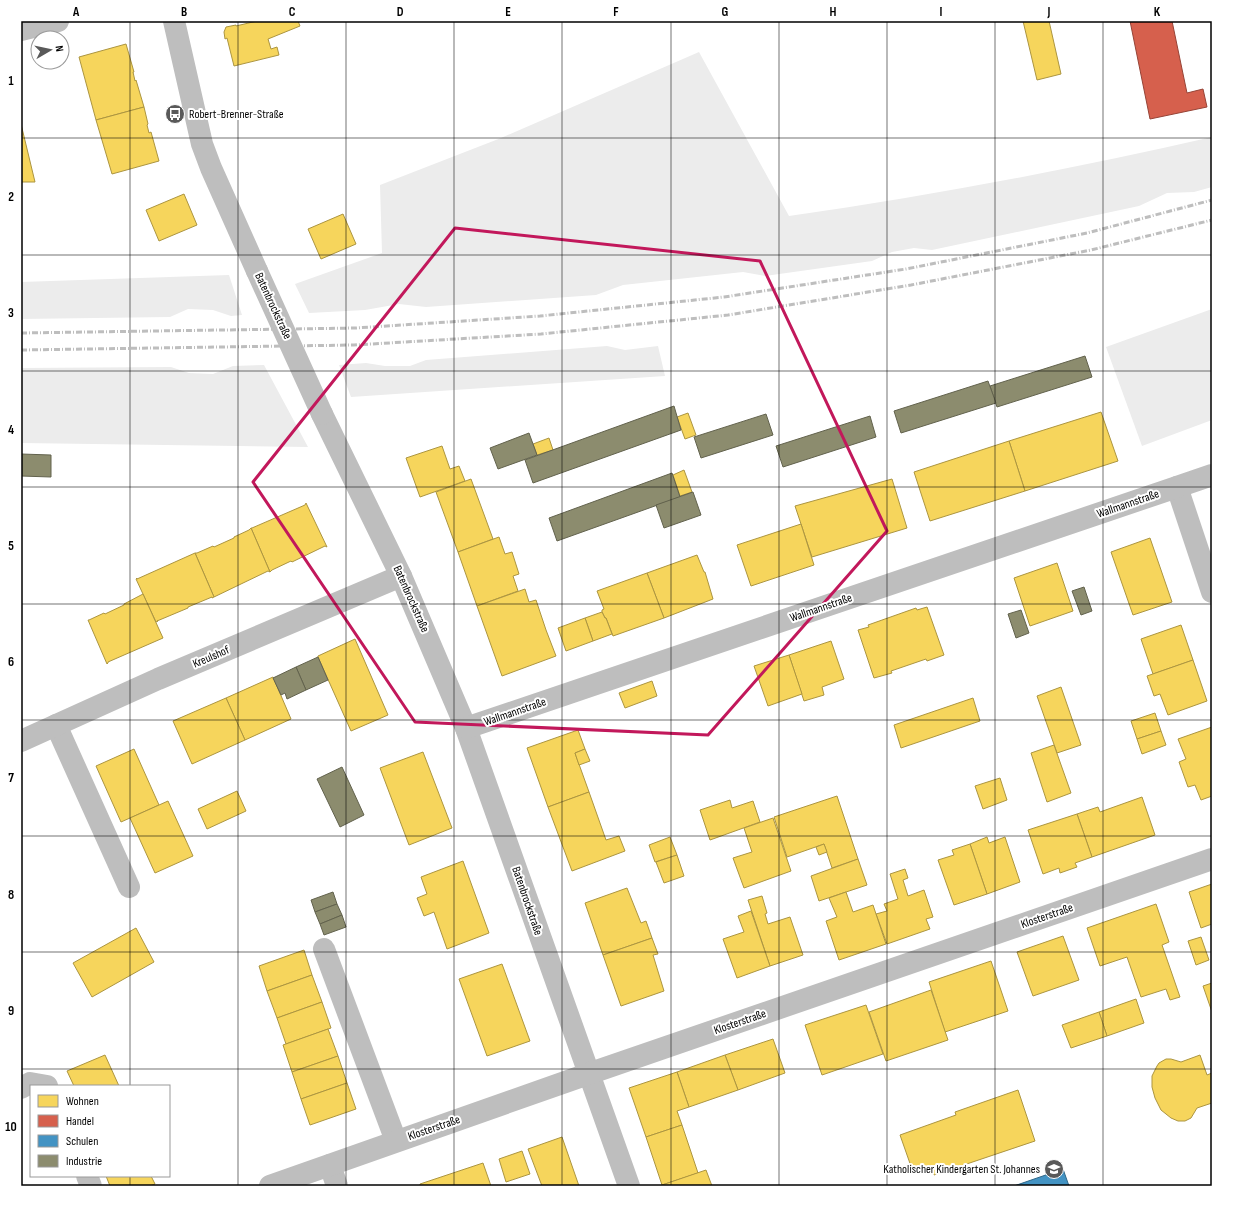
<svg xmlns="http://www.w3.org/2000/svg" width="1233" height="1207" viewBox="0 0 1233 1207" font-family="'Sofia Sans Condensed',sans-serif">
<style>
.green{fill:#ececec}
.homes{fill:#f6d55c;stroke:#ac9540}
.shops{fill:#d6604d;stroke:#964336}
.schools{fill:#4393c3;stroke:#2f6788}
.industry{fill:#8c8c6e;stroke:#62624d}
.lines{fill:none;stroke-linecap:round;stroke-linejoin:round}
.minor{stroke:#bebebe;stroke-width:22}
.rail{stroke:#bebebe;stroke-width:3;stroke-dasharray:6 2 1 2;stroke-linecap:butt}
.minor-bridge{stroke:#bebebe;stroke-width:22}
.marked{fill:none;stroke:#c2185b;stroke-width:3;stroke-linejoin:round}
.grid{fill:none;stroke:#000;stroke-width:1;stroke-opacity:0.55}
.labels{text-anchor:middle;dominant-baseline:central;stroke-width:4;stroke-linejoin:round;paint-order:stroke}
.poi-label{font-size:12px;fill:#000;stroke:#fff;text-anchor:start}
.street-label{font-size:12px;fill:#000;stroke:#fff}
.neatline{fill:none;stroke:#000;stroke-width:1.5}
.grid-label{font-size:13px;text-anchor:middle;font-weight:bold;fill:#000}
</style>
<rect width="100%" height="100%" fill="#fff"/>
<g class="green">
<path d="M699 52 789 216C931 196 1072 169 1212 137V187L1194 192 1167 193 1139 206 932 250 914 248 892 252 872 261 765 276 743 272 623 285 596 295 426 307 399 304 365 310 309 313 295 284 382 253 380 185 501 138Z"/>
<polygon points="229,275 242,315 231,316 213,310 188,309 170,317 21,319 21,282"/>
<polygon points="1212,309 1212,420 1142,446 1106,347"/>
<polygon points="607,346 625,350 658,346 665,376 351,397 339,365 366,363 385,366 410,366 426,360"/>
<polygon points="264,365 308,447 21,443 21,368 171,367 189,373 213,374 233,366"/>
</g>
<g class="homes">
<polygon points="257,21 298,21 300,26 268,39 271,49 277,47 279,55 234,66 227,38 225,39 224,32 226,27 236,25 236,26"/>
<polygon points="1023,21 1049,21 1061,74 1037,80"/>
<polygon points="126,44 134,72 133,72 135,81 136,80 144,107 96,120 79,57"/>
<polygon points="144,107 148,124 147,125 149,133 151,132 159,161 112,174 96,120"/>
<polygon points="21,124 35,182 21,182"/>
<polygon points="184,194 197,225 159,241 146,210"/>
<polygon points="343,214 356,244 321,259 308,229"/>
<polygon points="1101,412 1118,461 1025,491 1009,441"/>
<polygon points="688,413 696,435 685,439 677,417"/>
<polygon points="549,438 553,450 537,455 533,444"/>
<polygon points="1009,441 1025,491 930,521 914,472"/>
<polygon points="442,446 450,469 459,466 465,481 420,497 406,458"/>
<polygon points="684,470 692,492 680,496 673,475"/>
<polygon points="471,479 493,539 458,552 436,492"/>
<polygon points="892,479 907,528 812,557 795,506"/>
<polygon points="306,503 327,547 325,546 292,562 291,561 272,570 270,572 251,528 252,528 305,505"/>
<polygon points="801,524 814,565 751,586 737,545"/>
<polygon points="251,528 270,572 268,571 214,597 195,553 197,553 213,546 214,547 234,538 234,537 249,530"/>
<polygon points="499,537 505,554 512,552 519,574 513,576 518,591 477,606 458,552"/>
<polygon points="1150,538 1172,602 1133,615 1111,552"/>
<polygon points="195,553 214,597 212,598 212,597 188,607 188,608 157,621 158,621 156,622 136,579 137,578 137,579"/>
<polygon points="697,555 704,572 705,572 713,599 664,618 647,573"/>
<polygon points="1057,563 1073,611 1030,626 1014,578"/>
<polygon points="647,573 664,618 613,636 606,618 605,618 602,612 602,610 604,609 597,591"/>
<polygon points="525,589 529,602 536,600 546,630 556,656 502,676 477,606"/>
<polygon points="143,594 163,638 108,662 108,663 107,664 88,620 89,620 104,613 105,614 124,605 124,604"/>
<polygon points="927,607 944,655 927,661 926,659 891,671 892,673 874,678 858,630 869,627 868,625 916,608 917,610"/>
<polygon points="602,612 605,618 606,618 612,634 593,641 585,618"/>
<polygon points="585,618 593,641 566,651 558,628"/>
<polygon points="1181,625 1193,660 1153,674 1141,639"/>
<polygon points="355,639 388,715 351,731 318,657 318,656"/>
<polygon points="831,641 844,679 822,687 824,695 804,701 789,655"/>
<polygon points="789,655 802,694 768,706 754,666"/>
<polygon points="1193,660 1207,701 1168,715 1160,694 1154,696 1147,676"/>
<polygon points="273,677 291,719 245,740 226,698"/>
<polygon points="652,681 657,696 625,708 619,693"/>
<polygon points="1061,687 1081,745 1057,753 1037,696"/>
<polygon points="226,698 245,740 192,764 173,721"/>
<polygon points="973,698 980,721 901,748 894,725"/>
<polygon points="1155,713 1161,731 1137,739 1131,721"/>
<polygon points="1212,727 1212,796 1201,800 1195,785 1188,787 1179,762 1186,759 1178,739"/>
<polygon points="578,730 585,749 575,753 589,792 548,807 527,748"/>
<polygon points="1161,731 1166,745 1142,754 1137,739"/>
<polygon points="1054,745 1071,793 1047,802 1031,753"/>
<polygon points="134,749 159,805 121,822 96,766"/>
<polygon points="585,749 590,761 579,765 575,753"/>
<polygon points="423,752 452,828 409,845 380,768"/>
<polygon points="1000,778 1007,800 983,809 975,786"/>
<polygon points="237,791 246,811 207,829 198,809"/>
<polygon points="589,792 606,840 619,836 625,851 572,871 548,807"/>
<polygon points="837,796 858,859 832,868 824,844 787,857 774,817"/>
<polygon points="1142,797 1155,835 1092,857 1077,814 1098,807 1100,812"/>
<polygon points="730,800 732,808 753,801 760,822 710,840 700,810"/>
<polygon points="168,801 193,856 155,873 130,818"/>
<polygon points="1077,814 1092,857 1075,863 1077,867 1060,873 1059,868 1043,874 1028,830"/>
<polygon points="773,818 791,871 744,888 733,858 752,852 744,828"/>
<polygon points="670,837 677,855 655,862 649,845"/>
<polygon points="987,837 989,843 1005,837 1020,882 987,894 970,844"/>
<polygon points="824,844 827,852 819,855 816,847"/>
<polygon points="970,844 987,894 954,905 938,860 954,855 952,850"/>
<polygon points="677,855 684,876 664,883 656,862"/>
<polygon points="858,859 867,885 819,901 811,876"/>
<polygon points="463,861 489,933 447,949 434,912 424,916 417,898 427,894 421,877"/>
<polygon points="905,869 908,878 903,880 908,896 924,890 933,917 926,919 930,929 887,944 876,914 887,911 884,904 898,899 890,874"/>
<polygon points="1212,884 1212,924 1201,928 1189,892"/>
<polygon points="627,888 641,923 646,921 652,938 603,955 585,903"/>
<polygon points="846,892 853,912 873,905 886,944 839,960 826,921 837,917 829,898"/>
<polygon points="762,896 767,913 765,914 768,924 790,917 803,955 770,966 748,900"/>
<polygon points="1156,904 1169,942 1162,945 1180,997 1170,1000 1166,989 1141,997 1127,957 1100,966 1087,928"/>
<polygon points="751,911 770,966 737,978 723,939 744,932 738,916"/>
<polygon points="136,928 154,962 92,997 73,963"/>
<polygon points="1063,936 1079,980 1033,996 1017,952"/>
<polygon points="1201,937 1209,960 1196,965 1188,941"/>
<polygon points="652,938 658,954 653,955 664,991 621,1006 603,955"/>
<polygon points="304,950 312,975 267,991 259,966"/>
<polygon points="991,961 1008,1011 945,1032 929,982"/>
<polygon points="502,964 530,1041 487,1056 459,979"/>
<polygon points="312,975 322,1002 277,1018 267,991"/>
<polygon points="1212,983 1212,1012 1203,986"/>
<polygon points="931,990 948,1040 886,1061 869,1012"/>
<polygon points="1136,999 1144,1023 1107,1036 1099,1012"/>
<polygon points="322,1002 331,1028 286,1044 277,1018"/>
<polygon points="866,1005 883,1054 822,1075 805,1025"/>
<polygon points="1099,1012 1107,1036 1071,1048 1062,1025"/>
<polygon points="328,1029 338,1056 292,1072 283,1045"/>
<polygon points="773,1039 785,1073 738,1090 725,1055"/>
<polygon points="105,1055 119,1086 74,1086 67,1071"/>
<polygon points="725,1055 738,1090 689,1107 677,1072"/>
<polygon points="1200,1055 1207,1075 1212,1073 1212,1103 1197,1108 1191,1118 1185,1121 1178,1121 1171,1118 1161,1110 1155,1098 1152,1087 1152,1076 1157,1066 1159,1063 1166,1059 1171,1059 1181,1062"/>
<polygon points="338,1056 347,1083 301,1099 292,1072"/>
<polygon points="677,1072 689,1107 677,1111 682,1125 646,1137 629,1088"/>
<polygon points="347,1083 356,1109 310,1125 301,1099"/>
<polygon points="1018,1090 1035,1141 934,1175 931,1166 913,1172 900,1135 956,1115 955,1112"/>
<polygon points="682,1125 698,1173 662,1185 646,1137"/>
<polygon points="562,1137 579,1186 542,1186 528,1149"/>
<polygon points="522,1151 530,1174 506,1182 499,1159"/>
<polygon points="483,1163 491,1186 420,1186 420,1184"/>
<polygon points="706,1170 712,1186 663,1186 662,1185"/>
<polygon points="106,1176 151,1176 155,1184 150,1186 110,1186"/>
</g>
<polygon class="shops" points="1130,21 1172,21 1187,93 1203,89 1207,107 1150,119"/>
<polygon class="schools" points="1063,1169 1069,1186 1014,1186"/>
<g class="industry">
<polygon points="1085,356 1092,377 997,407 990,386"/>
<polygon points="988,381 996,403 901,433 894,411"/>
<polygon points="674,406 681,430 533,483 525,460"/>
<polygon points="766,414 773,435 701,458 694,437"/>
<polygon points="870,416 876,437 783,467 776,446"/>
<polygon points="529,433 537,455 498,469 490,448"/>
<polygon points="21,454 51,455 51,477 21,476"/>
<polygon points="672,473 680,497 557,541 549,518"/>
<polygon points="693,492 701,515 664,528 656,505"/>
<polygon points="1084,587 1092,611 1081,615 1072,591"/>
<polygon points="1021,610 1029,633 1016,638 1008,614"/>
<polygon points="318,657 328,680 306,690 296,667"/>
<polygon points="296,667 306,690 287,699 285,693 281,695 273,678"/>
<polygon points="342,767 364,815 340,827 317,779"/>
<polygon points="333,892 337,904 315,912 311,900"/>
<polygon points="337,904 342,915 320,924 315,912"/>
<polygon points="342,915 346,927 324,935 320,924"/>
</g>
<g class="lines">
<g class="minor">
<polyline points="174,21 202,144 211,168 257,271"/>
<polyline points="21,30 58,21"/>
<polyline points="322,414 401,576 466,728 629,1186"/>
<polyline points="1212,475 1177,487 1212,592"/>
<polyline points="56,725 129,887"/>
<polyline points="466,728 1177,487"/>
<polyline points="21,741 158,679 401,576"/>
<polyline points="324,949 396,1141"/>
<polyline points="21,1088 30,1083 47,1086"/>
<polyline points="330,1165 337,1186"/>
<polyline points="87,1176 91,1186"/>
<polyline points="270,1186 588,1074 1212,859"/>
</g>
<g class="rail">
<polyline points="21,333 356,328 540,316 724,297 906,269 1087,233 1212,200"/>
<polyline points="21,350 354,345 541,334 728,315 911,285 1091,250 1212,220"/>
</g>
<polyline class="minor-bridge" points="257,271 322,414"/>
</g>
<path class="marked" d="M455 228 760 261 887 531 708 735 415 722 253 482Z"/>
<path class="grid" d="M130 21V1086M238 21V1186M346 21V1186M454 21V1186M562 21V1186M671 21V1186M779 21V1186M887 21V1186M995 21V1186M1103 21V1186M21 138H1212M21 255H1212M21 371H1212M21 487H1212M21 604H1212M21 720H1212M21 836H1212M21 952H1212M21 1069H1212M130 1176V1186"/>
<defs>
<g id="bus-disc" transform="scale(1)"><circle r="9.5" fill="#595959" stroke="#fff"/><path d="M-5-6H5V4H4V6H2V4H-2V6H-4V4H-5ZM-3.5-4V0h7V-4ZM-3.5 1.2v1.5H-2V1.2ZM2 1.2v1.5H3.5V1.2Z" fill="#fff"/></g>
<g id="school-disc" transform="scale(1)"><circle r="9.5" fill="#595959" stroke="#fff"/><path d="M0-5L7-2L0 1L-7-2ZM-4 1L0 2.5L4 1V4Q0 6-4 4Z" fill="#fff"/></g>
</defs>
<g fill-rule="evenodd">
<use href="#bus-disc" x="175" y="114"/>
<use href="#school-disc" x="1054" y="1169"/>
</g>
<g class="labels">
<g class="poi-label">
<text x="189" y="114">Robert-Brenner-Straße</text>
<text x="1040" y="1169" text-anchor="end">Katholischer Kindergarten St. Johannes</text>
</g>
<g class="street-label">
<text transform="translate(273 306) rotate(65)">Batenbrockstraße</text>
<text transform="translate(1128 504) rotate(-19)">Wallmannstraße</text>
<text transform="translate(411 599) rotate(66)">Batenbrockstraße</text>
<text transform="translate(821 608) rotate(-19)">Wallmannstraße</text>
<text transform="translate(211 657) rotate(-23)">Kreulshof</text>
<text transform="translate(515 712) rotate(-19)">Wallmannstraße</text>
<text transform="translate(527 901) rotate(71)">Batenbrockstraße</text>
<text transform="translate(1047 916) rotate(-19)">Klosterstraße</text>
<text transform="translate(740 1022) rotate(-19)">Klosterstraße</text>
<text transform="translate(434 1128) rotate(-19)">Klosterstraße</text>
</g>
</g>
<rect width="1233" height="1207" fill="none" stroke="#ffffff" stroke-width="44"/>
<rect x="30" y="1085" width="140" height="92" fill="#ffffff" stroke="#999999"/>
<rect x="38" y="1095" width="20" height="12" fill="#f6d55c" stroke="#999999"/>
<text x="66" y="1105" font-size="12" fill="#000000">Wohnen</text>
<rect x="38" y="1115" width="20" height="12" fill="#d6604d" stroke="#999999"/>
<text x="66" y="1125" font-size="12" fill="#000000">Handel</text>
<rect x="38" y="1135" width="20" height="12" fill="#4393c3" stroke="#999999"/>
<text x="66" y="1145" font-size="12" fill="#000000">Schulen</text>
<rect x="38" y="1155" width="20" height="12" fill="#8c8c6e" stroke="#999999"/>
<text x="66" y="1165" font-size="12" fill="#000000">Industrie</text>
<g transform="translate(50 50) rotate(81)"><circle r="19" fill="#ffffff" stroke="#999999"/>
<path d="M0-3L7 15L0 10L-7 15Z" fill="#595959"/>
<text y="-6" font-size="11" font-weight="bold" text-anchor="middle" fill="#000000">N</text>
</g>
<rect x="22" y="22" width="1189" height="1163" class="neatline"/>
<g class="grid-label">
<text x="76" y="16">A</text>
<text x="184" y="16">B</text>
<text x="292" y="16">C</text>
<text x="400" y="16">D</text>
<text x="508" y="16">E</text>
<text x="616" y="16">F</text>
<text x="725" y="16">G</text>
<text x="833" y="16">H</text>
<text x="941" y="16">I</text>
<text x="1049" y="16">J</text>
<text x="1157" y="16">K</text>
<text x="11" y="85">1</text>
<text x="11" y="201">2</text>
<text x="11" y="317">3</text>
<text x="11" y="434">4</text>
<text x="11" y="550">5</text>
<text x="11" y="666">6</text>
<text x="11" y="782">7</text>
<text x="11" y="899">8</text>
<text x="11" y="1015">9</text>
<text x="11" y="1131">10</text>
</g>
</svg>
